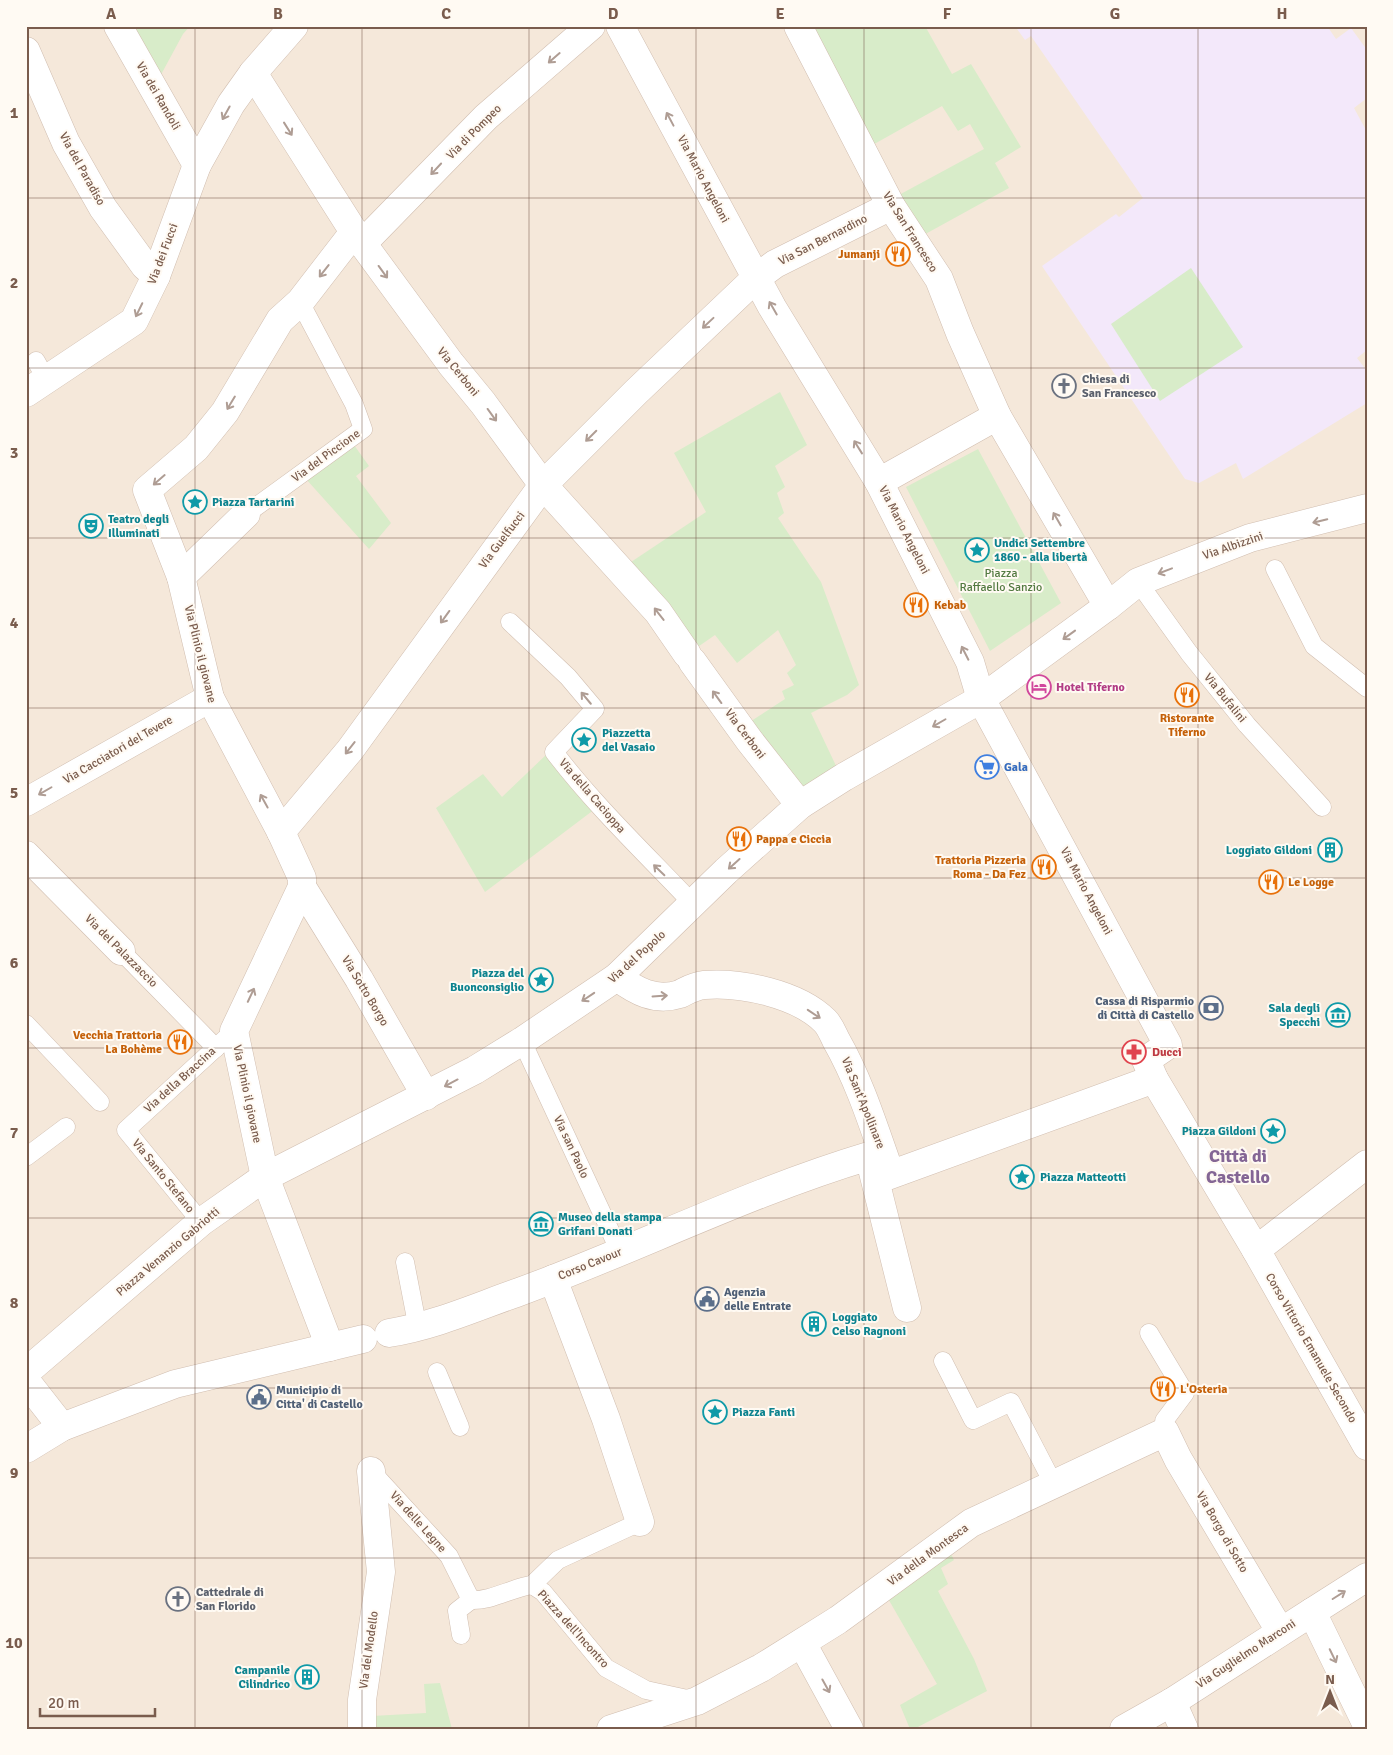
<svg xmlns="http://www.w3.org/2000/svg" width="1393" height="1755" viewBox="0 0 1393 1755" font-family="Signika,sans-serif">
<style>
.residential{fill:#f5e8da}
.education{fill:#f3e8fa}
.green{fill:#d8ecc9}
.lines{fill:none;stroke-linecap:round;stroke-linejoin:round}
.service-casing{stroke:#d1beb0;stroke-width:19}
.pedestrian-casing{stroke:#d1beb0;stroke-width:29}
.minor-casing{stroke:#d1beb0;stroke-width:29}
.service{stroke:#fff;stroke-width:18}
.pedestrian{stroke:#fff;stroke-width:28}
.minor{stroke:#fff;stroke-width:28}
.oneway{stroke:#af9d94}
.grid{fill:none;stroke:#7a5c4d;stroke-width:1;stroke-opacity:0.55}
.labels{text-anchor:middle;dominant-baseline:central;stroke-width:4;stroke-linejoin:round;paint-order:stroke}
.street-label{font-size:12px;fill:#7a5c4d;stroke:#fffaf3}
.food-label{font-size:12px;font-weight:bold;fill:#c56008;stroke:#fffaf3;text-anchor:start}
.worship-label{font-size:12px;font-weight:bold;fill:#5b616d;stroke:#fffaf3;text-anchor:start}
.culture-label{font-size:12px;font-weight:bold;fill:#0d838f;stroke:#fffaf3;text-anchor:start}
.park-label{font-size:12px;fill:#537a41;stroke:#fffaf3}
.hotel-label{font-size:12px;font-weight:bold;fill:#b23c85;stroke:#fffaf3;text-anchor:start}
.shop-label{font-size:12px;font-weight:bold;fill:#366cbe;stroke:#fffaf3;text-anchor:start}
.service-label{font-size:12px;font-weight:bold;fill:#4e5e75;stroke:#fffaf3;text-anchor:start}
.health-label{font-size:12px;font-weight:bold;fill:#be3a42;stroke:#fffaf3;text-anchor:start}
.district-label{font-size:18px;font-weight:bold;fill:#846695;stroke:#fffaf3}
.neatline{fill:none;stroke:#7a5c4d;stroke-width:2}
.grid-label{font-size:16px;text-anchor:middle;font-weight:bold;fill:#7a5c4d}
</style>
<rect width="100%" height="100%" fill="#fdf6ec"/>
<rect class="residential" x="26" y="26" width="1341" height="1703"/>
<polygon class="education" points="1015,26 1327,26 1336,39 1351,28 1367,50 1367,98 1354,108 1367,132 1367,350 1357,358 1367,371 1367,403 1243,479 1236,463 1199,483 1185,479 1042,266 1116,214 1119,217 1143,198 1031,36 1025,40"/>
<g class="green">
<polygon points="127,26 190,26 183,34 157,82"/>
<polygon points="810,26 925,26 952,74 971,64 1021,147 995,163 1009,188 920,237 897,196 984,149 970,124 958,131 942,106 869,147"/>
<polygon points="1191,268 1243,347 1160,401 1111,324"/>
<polygon points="780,392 807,445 775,466 785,487 777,493 784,513 778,518 821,582 859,685 847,695 811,713 838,770 799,795 745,725 785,699 782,691 794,685 787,673 796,665 778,630 737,663 715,635 692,651 628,564 706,512 674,453"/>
<polygon points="354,445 369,466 356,476 391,523 369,549 306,479"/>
<polygon points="978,449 1061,603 990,651 906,487"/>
<polygon points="548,753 595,809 485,892 436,808 483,774 502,797"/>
<polygon points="948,1548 954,1560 941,1568 948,1584 938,1591 974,1659 987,1691 914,1729 910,1729 900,1705 937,1684 886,1595"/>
<polygon points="440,1683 452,1729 372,1729 372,1716 426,1713 424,1684"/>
</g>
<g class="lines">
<g class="service-casing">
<g id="service">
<polyline points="36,361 46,379"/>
<polyline points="246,514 363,429 354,404 300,302"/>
<polyline points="1275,569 1314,646 1367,688"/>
<polyline points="1138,582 1189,653 1247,725 1322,807"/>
<path d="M510 622 568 677 595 709 554 752C596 807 646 854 694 905"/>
<polyline points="121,951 216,1048"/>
<polyline points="26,1024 100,1102"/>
<polyline points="522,1041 620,1252"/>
<polyline points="26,1157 66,1127"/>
<polyline points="201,1222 126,1130 234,1031"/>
<polyline points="405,1262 418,1329"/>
<polyline points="1149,1333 1185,1393 1164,1421 1165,1432"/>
<polyline points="943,1361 973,1420 1011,1402 1054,1485"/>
<polyline points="437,1372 460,1427"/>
<path d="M371 1471 449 1556 471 1600C492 1601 511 1588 532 1585"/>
<polyline points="532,1585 543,1592 606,1668 646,1690 692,1700"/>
<polyline points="532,1585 558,1560 640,1522"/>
<polyline points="461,1635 457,1611 471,1600"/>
</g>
</g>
<g class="pedestrian-casing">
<g id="pedestrian">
<polyline points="302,887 359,979 426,1096"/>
<polyline points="1312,1612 1367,1577"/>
<polyline points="1172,1702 1184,1729"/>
</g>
</g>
<g class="minor-casing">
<g id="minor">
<polyline points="118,26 197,165"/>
<polyline points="620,26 772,307 879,482 970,662 981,699 1168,1045 1146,1060 1154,1079 1256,1250 1367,1446"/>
<polyline points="798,26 891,206 939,279 960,333 997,416 1108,606"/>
<polyline points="26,51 66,143 103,208 145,266 156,276"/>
<polyline points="253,73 354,232 451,364 483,403 543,485 658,612 687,654"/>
<polyline points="362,244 486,117 591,26"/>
<polyline points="26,393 134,321 156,276 197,165 231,104 253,73 294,26"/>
<polyline points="879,482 997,416"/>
<polyline points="181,577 246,514"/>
<polyline points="692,661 749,740 800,805"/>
<polyline points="26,802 210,698"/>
<polyline points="281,832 350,750 543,485 636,392 756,278 775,264 891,206"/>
<polyline points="26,855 121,951"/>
<path d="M617 977C636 991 655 1002 680 994 688 990 694 986 704 985 741 982 798 994 825 1021 830 1026 833 1034 836 1040 860 1082 874 1128 890 1173"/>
<polyline points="876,1180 1154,1079"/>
<polyline points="1256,1250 1367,1164"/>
<polyline points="553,1279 606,1419 640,1522"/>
<path d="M389 1333C434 1326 476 1307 519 1292 636 1249 749 1192 869 1156L907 1308"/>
<polyline points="330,1347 265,1177 234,1031 302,887 302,878 281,832 210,698 181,577 147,490 196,448 225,412 280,320 300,302 354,232"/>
<polyline points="26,1372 201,1222 265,1177 475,1070 522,1041 617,977 726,871 800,805 844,777 981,699 1108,606 1138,582 1250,538 1367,508"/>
<polyline points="26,1381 62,1427"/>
<polyline points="26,1449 62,1427 175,1384 363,1339"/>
<polyline points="802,1643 849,1729"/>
<polyline points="362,1729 362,1700 381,1572 371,1471"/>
<polyline points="611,1729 697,1701 761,1668 838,1620 971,1523 1165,1432 1178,1459 1280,1631"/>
<polyline points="1124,1729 1172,1702 1312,1612 1367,1725"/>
</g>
</g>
<use href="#service" class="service"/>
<use href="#pedestrian" class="pedestrian"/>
<use href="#minor" class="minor"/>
</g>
<defs><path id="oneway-shaft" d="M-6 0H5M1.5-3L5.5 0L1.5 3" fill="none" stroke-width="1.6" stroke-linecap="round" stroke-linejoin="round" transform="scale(1.25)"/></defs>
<g class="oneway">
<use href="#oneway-shaft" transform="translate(554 58) rotate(139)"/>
<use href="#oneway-shaft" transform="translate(226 113) rotate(119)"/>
<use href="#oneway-shaft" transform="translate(670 119) rotate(-118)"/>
<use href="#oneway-shaft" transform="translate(288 129) rotate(58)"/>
<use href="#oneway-shaft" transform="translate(436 169) rotate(133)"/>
<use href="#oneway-shaft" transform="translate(324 271) rotate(128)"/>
<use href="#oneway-shaft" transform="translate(383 272) rotate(54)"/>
<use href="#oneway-shaft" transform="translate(773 308) rotate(-120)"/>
<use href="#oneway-shaft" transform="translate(139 310) rotate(116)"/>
<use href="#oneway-shaft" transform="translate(708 323) rotate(137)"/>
<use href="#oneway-shaft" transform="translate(231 403) rotate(121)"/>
<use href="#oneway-shaft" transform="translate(492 415) rotate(54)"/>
<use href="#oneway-shaft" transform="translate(591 436) rotate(135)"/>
<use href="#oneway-shaft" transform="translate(858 447) rotate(-122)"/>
<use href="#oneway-shaft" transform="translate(159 480) rotate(139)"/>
<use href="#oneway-shaft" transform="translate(1057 519) rotate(-120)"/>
<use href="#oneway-shaft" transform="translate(1320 521) rotate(166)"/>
<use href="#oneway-shaft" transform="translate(1165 571) rotate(159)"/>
<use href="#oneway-shaft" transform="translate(659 614) rotate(-128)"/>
<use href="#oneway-shaft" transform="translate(445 617) rotate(126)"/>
<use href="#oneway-shaft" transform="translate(1069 635) rotate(144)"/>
<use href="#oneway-shaft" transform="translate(965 653) rotate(-117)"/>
<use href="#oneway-shaft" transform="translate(717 697) rotate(-126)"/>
<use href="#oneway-shaft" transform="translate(586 698) rotate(-130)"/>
<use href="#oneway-shaft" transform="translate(939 723) rotate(150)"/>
<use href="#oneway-shaft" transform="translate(350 748) rotate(128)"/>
<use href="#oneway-shaft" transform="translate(45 791) rotate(150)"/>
<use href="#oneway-shaft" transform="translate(264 801) rotate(-119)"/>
<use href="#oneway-shaft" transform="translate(734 864) rotate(138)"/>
<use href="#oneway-shaft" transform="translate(659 870) rotate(-136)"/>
<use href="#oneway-shaft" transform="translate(251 995) rotate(-65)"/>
<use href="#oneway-shaft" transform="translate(660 996) rotate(-4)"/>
<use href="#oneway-shaft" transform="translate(588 997) rotate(146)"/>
<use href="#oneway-shaft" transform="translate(814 1014) rotate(34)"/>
<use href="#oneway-shaft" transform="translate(451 1083) rotate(152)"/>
<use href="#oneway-shaft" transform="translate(1339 1595) rotate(-32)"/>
<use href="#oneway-shaft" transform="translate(1333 1656) rotate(64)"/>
<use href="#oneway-shaft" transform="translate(826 1686) rotate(61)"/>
</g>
<path class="grid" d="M195 26V1729M362 26V1729M529 26V1729M696 26V1729M864 26V1729M1031 26V1729M1198 26V1729M26 198H1367M26 368H1367M26 538H1367M26 708H1367M26 878H1367M26 1048H1367M26 1218H1367M26 1388H1367M26 1558H1367"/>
<defs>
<g id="restaurant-ring" transform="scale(1.25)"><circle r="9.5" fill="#fffaf3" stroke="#e8710a" stroke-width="1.5"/><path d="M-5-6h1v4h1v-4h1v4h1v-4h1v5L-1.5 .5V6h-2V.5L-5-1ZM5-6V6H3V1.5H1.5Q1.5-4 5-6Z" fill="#e8710a"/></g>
<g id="church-ring" transform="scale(1.25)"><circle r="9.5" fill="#fffaf3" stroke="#6b7280" stroke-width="1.5"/><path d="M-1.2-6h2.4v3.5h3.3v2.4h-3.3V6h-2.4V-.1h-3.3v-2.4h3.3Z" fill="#6b7280"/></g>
<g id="sight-ring" transform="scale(1.25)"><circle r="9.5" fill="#fffaf3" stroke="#0f9aa8" stroke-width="1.5"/><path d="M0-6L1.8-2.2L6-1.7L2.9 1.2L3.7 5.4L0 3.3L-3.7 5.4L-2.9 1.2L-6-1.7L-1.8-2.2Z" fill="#0f9aa8"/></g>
<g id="theatre-ring" transform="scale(1.25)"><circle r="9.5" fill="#fffaf3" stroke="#0f9aa8" stroke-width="1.5"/><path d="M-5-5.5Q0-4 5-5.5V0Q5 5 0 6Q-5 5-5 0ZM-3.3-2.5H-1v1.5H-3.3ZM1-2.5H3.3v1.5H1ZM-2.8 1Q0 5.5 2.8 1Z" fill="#0f9aa8"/></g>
<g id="hotel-ring" transform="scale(1.25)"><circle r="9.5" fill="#fffaf3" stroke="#d1479c" stroke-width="1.5"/><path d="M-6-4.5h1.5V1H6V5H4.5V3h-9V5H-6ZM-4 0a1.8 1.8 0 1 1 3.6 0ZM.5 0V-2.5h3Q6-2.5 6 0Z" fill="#d1479c"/></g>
<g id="supermarket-ring" transform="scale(1.25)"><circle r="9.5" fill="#fffaf3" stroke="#3f7fe0" stroke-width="1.5"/><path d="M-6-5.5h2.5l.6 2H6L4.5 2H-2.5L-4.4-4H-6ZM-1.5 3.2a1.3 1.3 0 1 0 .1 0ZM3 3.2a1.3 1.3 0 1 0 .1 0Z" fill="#3f7fe0"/></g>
<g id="building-ring" transform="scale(1.25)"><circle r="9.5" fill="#fffaf3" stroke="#0f9aa8" stroke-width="1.5"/><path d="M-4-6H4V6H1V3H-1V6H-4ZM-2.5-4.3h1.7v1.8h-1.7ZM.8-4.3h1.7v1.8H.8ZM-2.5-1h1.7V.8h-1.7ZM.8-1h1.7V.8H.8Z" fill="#0f9aa8"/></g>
<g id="bank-ring" transform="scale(1.25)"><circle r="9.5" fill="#fffaf3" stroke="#5c6f8a" stroke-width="1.5"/><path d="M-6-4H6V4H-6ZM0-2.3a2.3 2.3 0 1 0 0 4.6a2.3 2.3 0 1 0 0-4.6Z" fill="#5c6f8a"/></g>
<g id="museum-ring" transform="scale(1.25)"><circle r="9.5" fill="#fffaf3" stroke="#0f9aa8" stroke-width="1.5"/><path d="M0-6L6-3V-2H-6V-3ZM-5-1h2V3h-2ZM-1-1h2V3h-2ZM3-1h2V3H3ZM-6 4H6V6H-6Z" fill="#0f9aa8"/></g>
<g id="pharmacy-ring" transform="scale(1.25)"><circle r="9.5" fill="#fffaf3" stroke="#e0444e" stroke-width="1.5"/><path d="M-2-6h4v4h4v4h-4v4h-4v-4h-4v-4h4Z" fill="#e0444e"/></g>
<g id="civic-ring" transform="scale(1.25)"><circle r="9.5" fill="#fffaf3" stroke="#5c6f8a" stroke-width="1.5"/><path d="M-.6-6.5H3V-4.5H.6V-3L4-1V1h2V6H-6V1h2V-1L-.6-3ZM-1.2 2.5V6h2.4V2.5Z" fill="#5c6f8a"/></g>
</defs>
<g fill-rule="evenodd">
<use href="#restaurant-ring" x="898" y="254"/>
<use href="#church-ring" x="1064" y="386"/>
<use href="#sight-ring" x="195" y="502"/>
<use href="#theatre-ring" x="91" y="526"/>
<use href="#sight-ring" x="977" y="550"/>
<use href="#restaurant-ring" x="916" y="605"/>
<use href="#hotel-ring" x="1039" y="687"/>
<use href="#restaurant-ring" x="1187" y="695"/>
<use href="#sight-ring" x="584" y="740"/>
<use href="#supermarket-ring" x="987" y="767"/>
<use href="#restaurant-ring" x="739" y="839"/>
<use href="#building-ring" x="1330" y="850"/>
<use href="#restaurant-ring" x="1044" y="867"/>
<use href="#restaurant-ring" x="1271" y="882"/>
<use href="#sight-ring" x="541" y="980"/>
<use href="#bank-ring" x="1211" y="1008"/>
<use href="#museum-ring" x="1338" y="1015"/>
<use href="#restaurant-ring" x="180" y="1042"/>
<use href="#pharmacy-ring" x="1134" y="1052"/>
<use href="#sight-ring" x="1273" y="1131"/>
<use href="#sight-ring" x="1022" y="1177"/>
<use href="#museum-ring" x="541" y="1224"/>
<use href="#civic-ring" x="707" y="1299"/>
<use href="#building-ring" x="814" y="1324"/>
<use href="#restaurant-ring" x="1163" y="1389"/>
<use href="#civic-ring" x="259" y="1397"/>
<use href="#sight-ring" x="715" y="1412"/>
<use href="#church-ring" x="178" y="1599"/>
<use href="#building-ring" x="307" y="1677"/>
</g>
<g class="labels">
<g class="street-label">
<text transform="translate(158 96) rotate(60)">Via dei Randoli</text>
<text transform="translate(474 132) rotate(-45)">Via di Pompeo</text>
<text transform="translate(82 169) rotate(61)">Via del Paradiso</text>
<text transform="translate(703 179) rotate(62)">Via Mario Angeloni</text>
<text transform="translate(910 232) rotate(58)">Via San Francesco</text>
<text transform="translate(823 240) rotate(-27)">Via San Bernardino</text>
<text transform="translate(163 254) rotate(-69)">Via dei Fucci</text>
<text transform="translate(458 372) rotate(51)">Via Cerboni</text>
<text transform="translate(326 456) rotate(-36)">Via del Piccione</text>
<text transform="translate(904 530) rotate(63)">Via Mario Angeloni</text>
<text transform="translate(502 540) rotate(-53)">Via Guelfucci</text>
<text transform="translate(1233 546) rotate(-19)">Via Albizzini</text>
<text transform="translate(200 654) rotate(76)">Via Plinio il giovane</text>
<text transform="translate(1225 698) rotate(51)">Via Bufalini</text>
<text transform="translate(745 734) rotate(53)">Via Cerboni</text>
<text transform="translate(118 750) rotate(-30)">Via Cacciatori del Tevere</text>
<text transform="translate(592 796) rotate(49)">Via della Cacioppa</text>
<text transform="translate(1086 891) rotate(62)">Via Mario Angeloni</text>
<text transform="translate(121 951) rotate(45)">Via del Palazzaccio</text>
<text transform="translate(637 957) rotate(-42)">Via del Popolo</text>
<text transform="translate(365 991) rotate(59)">Via Sotto Borgo</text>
<text transform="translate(180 1080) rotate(-42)">Via della Braccina</text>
<text transform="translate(247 1094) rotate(78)">Via Plinio il giovane</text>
<text transform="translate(863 1103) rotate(68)">Via Sant'Apollinare</text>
<text transform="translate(571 1147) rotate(65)">Via san Paolo</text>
<text transform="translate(163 1176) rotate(51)">Via Santo Stefano</text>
<text transform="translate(168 1252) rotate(-40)">Piazza Venanzio Gabriotti</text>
<text transform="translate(590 1264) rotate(-22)">Corso Cavour</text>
<text transform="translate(1311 1348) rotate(60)">Corso Vittorio Emanuele Secondo</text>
<text transform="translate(418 1522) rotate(48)">Via delle Legne</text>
<text transform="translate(1222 1532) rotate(60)">Via Borgo di Sotto</text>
<text transform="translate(928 1555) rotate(-36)">Via della Montesca</text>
<text transform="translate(573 1629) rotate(48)">Piazza dell'Incontro</text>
<text transform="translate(369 1650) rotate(-82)">Via del Modello</text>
<text transform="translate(1246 1654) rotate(-33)">Via Guglielmo Marconi</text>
</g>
<g class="food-label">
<text x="880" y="254" text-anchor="end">Jumanji</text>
<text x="934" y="605">Kebab</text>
<text x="1187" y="718" text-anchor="middle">Ristorante<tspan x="1187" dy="14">Tiferno</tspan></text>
<text x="756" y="839">Pappa e Ciccia</text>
<text x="1026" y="860" text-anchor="end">Trattoria Pizzeria<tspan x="1026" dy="14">Roma - Da Fez</tspan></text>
<text x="1288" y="882">Le Logge</text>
<text x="162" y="1035" text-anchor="end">Vecchia Trattoria<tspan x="162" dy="14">La Bohème</tspan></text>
<text x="1180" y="1389">L'Osteria</text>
</g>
<g class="worship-label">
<text x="1082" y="379">Chiesa di<tspan x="1082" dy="14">San Francesco</tspan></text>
<text x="196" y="1592">Cattedrale di<tspan x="196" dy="14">San Florido</tspan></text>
</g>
<g class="culture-label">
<text x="212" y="502">Piazza Tartarini</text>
<text x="108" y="519">Teatro degli<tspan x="108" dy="14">Illuminati</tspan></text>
<text x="994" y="543">Undici Settembre<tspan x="994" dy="14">1860 - alla libertà</tspan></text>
<text x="602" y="733">Piazzetta<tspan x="602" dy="14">del Vasaio</tspan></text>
<text x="1312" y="850" text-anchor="end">Loggiato Gildoni</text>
<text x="524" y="973" text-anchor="end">Piazza del<tspan x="524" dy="14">Buonconsiglio</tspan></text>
<text x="1320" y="1008" text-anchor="end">Sala degli<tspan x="1320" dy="14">Specchi</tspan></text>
<text x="1256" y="1131" text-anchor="end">Piazza Gildoni</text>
<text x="1040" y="1177">Piazza Matteotti</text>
<text x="558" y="1217">Museo della stampa<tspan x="558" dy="14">Grifani Donati</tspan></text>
<text x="832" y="1317">Loggiato<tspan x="832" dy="14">Celso Ragnoni</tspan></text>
<text x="732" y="1412">Piazza Fanti</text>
<text x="290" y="1670" text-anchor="end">Campanile<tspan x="290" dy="14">Cilindrico</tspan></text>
</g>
<g class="park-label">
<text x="1001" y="573">Piazza<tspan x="1001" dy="14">Raffaello Sanzio</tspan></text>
</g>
<g class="hotel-label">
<text x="1056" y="687">Hotel Tiferno</text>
</g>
<g class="shop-label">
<text x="1004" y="767">Gala</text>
</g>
<g class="service-label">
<text x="1194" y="1001" text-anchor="end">Cassa di Risparmio<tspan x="1194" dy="14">di Città di Castello</tspan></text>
<text x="724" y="1292">Agenzia<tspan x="724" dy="14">delle Entrate</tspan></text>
<text x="276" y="1390">Municipio di<tspan x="276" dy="14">Citta' di Castello</tspan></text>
</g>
<g class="health-label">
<text x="1152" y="1052">Ducci</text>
</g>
<g class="district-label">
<text x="1238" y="1156">Città di<tspan x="1238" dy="21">Castello</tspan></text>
</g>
</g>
<rect width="1393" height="1755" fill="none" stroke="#fffaf3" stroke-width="55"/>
<g transform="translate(1330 1692)" stroke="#fffaf3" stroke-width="4" paint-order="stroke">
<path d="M0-4L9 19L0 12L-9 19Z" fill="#7a5c4d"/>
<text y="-8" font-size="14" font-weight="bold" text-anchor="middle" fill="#7a5c4d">N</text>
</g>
<path d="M40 1708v8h115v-8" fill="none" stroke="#7a5c4d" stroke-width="2.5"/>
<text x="48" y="1708" font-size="15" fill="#7a5c4d" stroke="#fffaf3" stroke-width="4" paint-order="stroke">20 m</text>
<rect x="28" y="28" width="1338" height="1700" class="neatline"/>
<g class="grid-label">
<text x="111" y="19">A</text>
<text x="278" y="19">B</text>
<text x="446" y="19">C</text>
<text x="613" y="19">D</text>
<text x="780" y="19">E</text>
<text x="947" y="19">F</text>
<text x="1115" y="19">G</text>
<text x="1282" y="19">H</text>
<text x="14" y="118">1</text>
<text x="14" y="288">2</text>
<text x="14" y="458">3</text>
<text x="14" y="628">4</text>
<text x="14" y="798">5</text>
<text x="14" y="968">6</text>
<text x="14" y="1138">7</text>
<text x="14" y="1308">8</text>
<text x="14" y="1478">9</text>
<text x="14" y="1648">10</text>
</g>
</svg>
